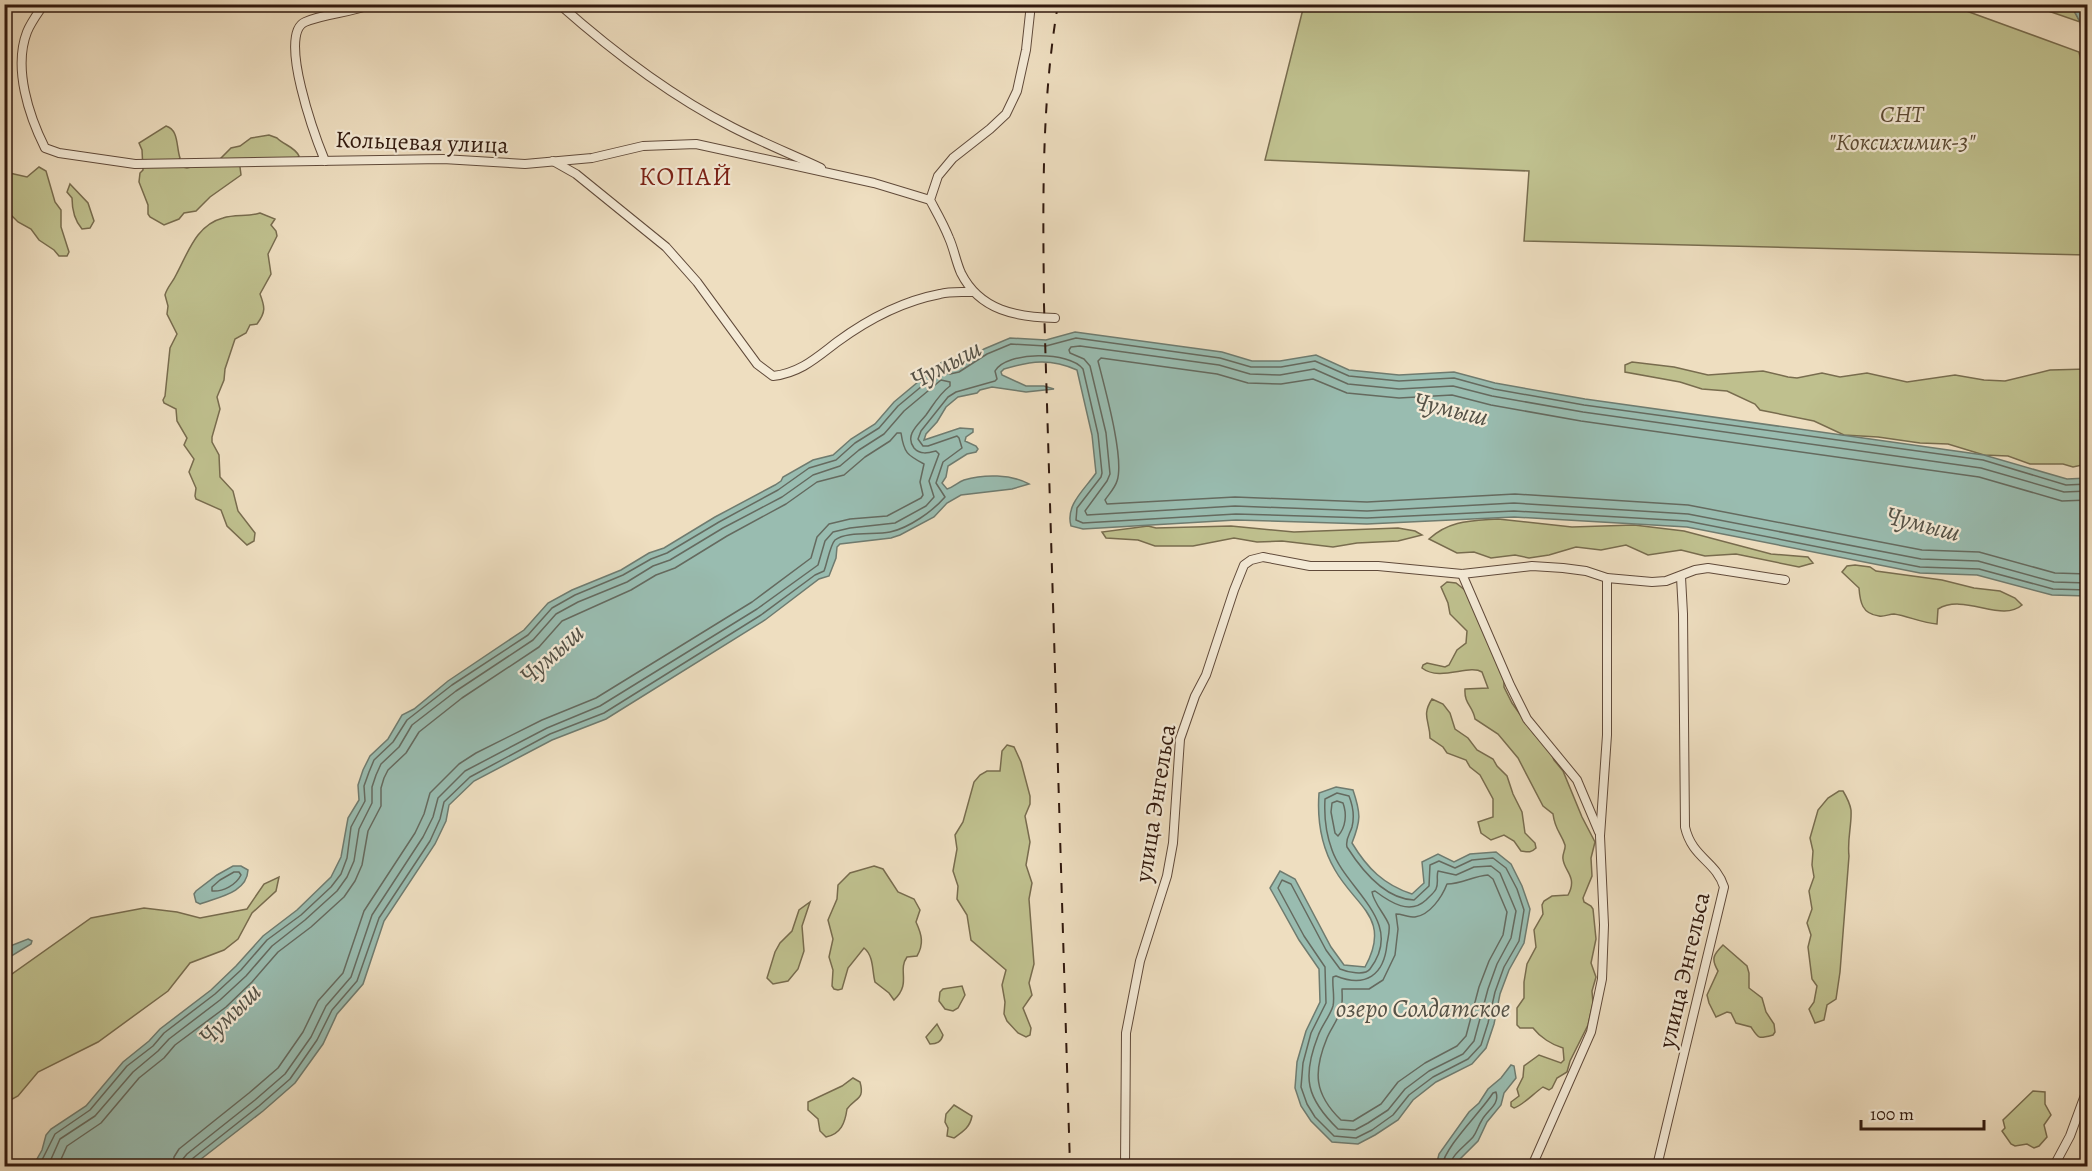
<svg xmlns="http://www.w3.org/2000/svg" width="2092" height="1171" viewBox="0 0 2092 1171" font-family="Alegreya,serif">
<style>
.green{fill:#bfc08e;stroke:#786c4e;stroke-width:1.5}
.water{fill:#99bcb0;stroke:#6f7b6f;stroke-width:1.5}
.lines{fill:none;stroke-linecap:round;stroke-linejoin:round}
.shore{stroke:#656a5f;stroke-width:1.5}
.minor-casing{stroke:#604a3a;stroke-width:10}
.minor{stroke:#f4ead6;stroke-width:8}
.rail{stroke:#31190e;stroke-width:2;stroke-dasharray:10 10;stroke-linecap:butt}
.labels{text-anchor:middle;dominant-baseline:central;stroke-width:4.5;stroke-linejoin:round;paint-order:stroke}
.park-label{font-size:24px;font-style:italic;fill:#5c4b34;stroke:#f4ead6}
.street-label{font-size:24px;fill:#31190e;stroke:#f4ead6}
.neighbourhood-label{font-size:26px;letter-spacing:1.5px;fill:#7a1f14;stroke:#f4ead6}
.water-label{font-size:26px;font-style:italic;fill:#555247;stroke:#f4ead6}
</style>
<rect width="100%" height="100%" fill="#eedec0"/>
<filter id="stains"><feTurbulence type="fractalNoise" baseFrequency=".00333" numOctaves="4"/><feColorMatrix values="0 0 0 0 .2 0 0 0 0 .09 0 0 0 0 .02 0 0 0 .5 -.17"/></filter>
<radialGradient id="worn" r=".72"><stop offset=".6" stop-color="#630" stop-opacity="0"/><stop offset="1" stop-color="#630" stop-opacity=".3"/></radialGradient>
<g class="green">
<polygon points="1304,5 1950,5 2079,52 2087,86 2087,255 1524,241 1529,171 1265,160"/>
<polygon points="2031,5 2071,5 2080,22"/>
<path d="M166 126C179 130 176 146 180 158L178 161 183 167 187 168 219 160 231 148 240 146 251 138 269 135 277 138C284 145 295 147 299 156L297 159 259 163 252 158 244 161 240 167 241 175 210 197 196 211 184 213 179 219 164 225 150 217 148 214V205L139 182 140 173 143 170 142 150 139 143Z"/>
<polygon points="39,167 46,171 55,202 61,210 61,227 69,252 67,256 59,256 54,250 39,240 31,229 18,222 5,209 5,172 27,177"/>
<path d="M70 184 88 203 94 221 90 228 82 229C75 221 72 209 72 198L67 192Z"/>
<path d="M260 213 275 219 271 225 276 231 277 236 268 254 271 274 260 294C265 307 266 312 257 324L250 325 246 333 235 339 225 369 224 380 217 397 220 409 212 437V442L219 455 220 477 233 491 238 511 255 533 254 541 247 545 227 526 221 510 196 499 195 496 196 488 189 472 194 459 184 445 187 438 177 421 176 409 164 403 163 400 165 396 170 348 177 334 167 314 168 306 165 295C167 287 173 282 176 275 188 253 196 225 223 218 235 214 248 217 260 213Z"/>
<polygon points="1632,362 1674,367 1708,375 1763,371 1788,377 1797,378 1822,373 1840,377 1867,373 1907,382 1955,375 1984,380 2005,381 2050,370 2087,369 2087,464 2073,467 2063,464 2030,464 2008,456 1984,455 1948,444 1920,443 1878,437 1844,435 1814,421 1760,410 1755,404 1727,391 1702,389 1680,382 1625,372 1625,365"/>
<path d="M1498 519 1572 527 1634 525 1684 531 1771 554 1808 557 1813 563 1799 567 1736 554 1705 556 1681 550 1648 555 1626 545 1601 550 1576 547 1549 555 1529 558 1515 555 1491 558 1474 552 1457 553 1429 539C1450 520 1471 521 1498 519Z"/>
<polygon points="1148,526 1156,528 1231,526 1294,532 1398,528 1415,531 1422,535 1398,541 1357,543 1333,547 1282,541 1257,542 1234,538 1193,546 1155,546 1138,540 1106,538 1102,532"/>
<path d="M1855 565 1870 567 1876 571 1942 580 1974 588 2000 591 2015 598 2022 605C2002 623 1964 593 1938 609L1937 624C1922 623 1908 616 1894 614 1889 614 1884 617 1879 616 1862 614 1860 602 1859 588L1842 572 1847 566Z"/>
<path d="M1447 582 1456 583 1466 591 1504 675V687L1512 703 1534 734 1549 748 1554 760 1563 771 1582 817 1595 842 1591 858 1592 876 1583 898 1584 902 1591 906 1593 909 1596 939 1591 963 1596 977 1592 991 1593 1003 1588 1025 1570 1061 1567 1072 1557 1078 1552 1088 1549 1090 1543 1087C1534 1093 1522 1106 1514 1108L1511 1106V1102L1519 1096 1517 1089 1523 1077 1524 1066 1539 1055 1561 1063 1564 1060 1563 1048C1552 1045 1540 1037 1533 1028H1520L1517 1025V1008L1524 998V982L1527 964 1536 947 1534 930 1543 914 1542 905 1544 901 1552 896 1568 895C1578 877 1564 871 1563 859 1562 854 1566 849 1565 845 1561 833 1555 830 1553 814L1543 806 1518 758 1498 734 1475 719C1473 706 1464 704 1465 689L1488 688 1482 672C1469 664 1440 682 1422 668L1423 665 1427 663 1445 667 1449 665 1457 650 1466 643 1467 631 1450 614 1448 603 1441 587Z"/>
<path d="M1432 699 1443 704 1450 713 1455 729 1468 738 1477 750 1493 759 1497 766 1507 776 1513 794 1522 812 1525 833 1535 843 1536 848C1531 853 1528 852 1521 851L1514 841 1504 835 1491 840 1481 833 1478 822 1493 817V799L1480 775 1470 767 1466 760 1447 753 1443 747 1430 738C1430 721 1421 716 1432 699Z"/>
<polygon points="1007,745 1014,747 1021,762 1030,796 1030,804 1025,816 1030,842 1026,865 1032,883 1029,899 1034,964 1029,983 1032,995 1023,1008 1031,1028 1030,1035 1026,1037 1018,1033 1007,1021 1004,1014 1005,1002 1002,985 1006,970 971,940 967,915 957,899 958,886 953,871 957,849 955,835 963,822 974,782 980,775 987,771 1000,771 1002,751"/>
<path d="M1839 791H1843C1846 796 1850 804 1851 810 1852 825 1847 839 1849 856L1840 972 1836 999 1827 1005 1824 1020 1815 1023 1809 1009 1814 1002 1817 986 1812 979 1808 947 1811 935 1807 923 1812 909 1809 891 1814 877 1812 865 1813 851 1810 838 1818 810 1828 798Z"/>
<path d="M874 866 883 869 898 892 914 899 920 910 916 922C922 935 924 944 917 956L907 957C897 971 912 983 894 1000L889 993 875 982C872 971 874 956 864 948L848 968 842 989 838 990 834 989 832 986 833 970 829 957 833 939 828 920 837 899 838 885 850 873Z"/>
<polygon points="279,877 276,891 252,913 238,939 224,950 190,963 168,991 98,1042 38,1072 18,1096 5,1103 5,977 9,976 91,918 144,908 177,912 200,918 247,909 264,884"/>
<polygon points="810,902 802,926 804,951 798,969 788,981 773,984 767,978 775,952 780,943 792,931 799,910"/>
<path d="M1723 945 1747 966 1749 973V988L1762 998 1766 1012 1774 1024 1775 1032 1773 1035C1758 1039 1759 1039 1751 1027L1736 1023 1731 1013 1727 1012 1716 1017 1709 1003 1707 995 1718 971C1711 959 1713 955 1723 945Z"/>
<polygon points="962,986 965,995 958,1008 953,1011 945,1009 939,1001 940,992 943,989"/>
<path d="M937 1024 943 1035C941 1042 937 1044 930 1044L926 1037Z"/>
<path d="M853 1078 860 1082C865 1100 856 1097 847 1109 845 1123 841 1134 826 1137L820 1131 818 1119 808 1110V1102L842 1086Z"/>
<polygon points="2033,1091 2045,1092 2045,1104 2051,1115 2044,1125 2047,1137 2039,1146 2034,1148 2027,1144 2015,1146 2011,1144 2002,1131 2005,1128 2003,1120"/>
<path d="M954 1105 972 1116C970 1127 964 1131 954 1138L947 1136 948 1128 945 1122 946 1114Z"/>
</g>
<g class="water">
<polygon points="2071,5 2087,5 2087,57 2084,55 2080,22"/>
<path d="M1075 332 1222 352 1252 361H1280L1316 355 1349 370 1399 375 1454 372 1495 383 1585 399 1984 455 2067 479 2087 478V596L2052 595 1977 575 1920 573 1687 527 1514 517 1367 524 1236 520 1083 529 1071 526C1065 505 1085 489 1096 473L1092 435 1077 370C1050 358 1031 361 1004 369L1001 372 1002 375 1026 386H1044L1054 389 1026 392 992 387 980 390 977 393 958 397 946 407 937 422 926 434 924 440 960 428 973 429V432L966 437 965 441 976 446 978 449 976 452 967 454 948 466 946 477 942 483 947 489C954 487 958 482 964 480 984 474 1011 474 1029 484L1012 489 961 495 947 503 934 517 900 535 891 538 840 544 837 547 836 558 829 576 819 579 765 620 606 719 552 740 474 781 449 805 446 821 435 844 384 921 363 984 337 1014 323 1044 295 1083 263 1111 192 1166H33L42 1150 46 1135 51 1129 86 1106 123 1062 149 1041 160 1029 211 990 236 966 263 936 297 910 331 877 341 857 348 818 359 800 358 785 363 770 370 756 388 739 402 715 414 709 448 681 524 630 548 603 572 590 621 570 649 553 664 548 715 517 775 485 781 481 783 477 813 460 833 455 851 439 875 424 894 402 942 362 951 368 957 367 984 349 1010 338 1046 340Z"/>
<path d="M1336 787 1353 790C1361 814 1361 820 1352 843 1367 868 1384 885 1412 894L1424 883 1422 862 1438 854 1454 862 1470 854 1496 852 1511 864 1522 886 1530 909 1524 943 1509 970 1500 994 1494 1024 1486 1048 1472 1064 1436 1082 1413 1100 1398 1120 1375 1135 1358 1144 1332 1142 1311 1121 1301 1106 1295 1088 1297 1062 1306 1031 1320 1002 1319 969 1299 940 1270 888 1280 871 1295 879 1331 947 1344 965 1365 967C1392 918 1356 907 1335 870 1321 846 1317 820 1319 793Z"/>
<path d="M233 866H241L248 870C247 893 218 897 200 904L196 902 194 894 196 891 217 875Z"/>
<polygon points="28,939 32,941 31,944 5,960 5,948"/>
<polygon points="1511,1065 1514,1066 1516,1078 1504,1093 1501,1105 1487,1122 1478,1141 1453,1166 1436,1166 1439,1154 1469,1112 1479,1103 1488,1089 1501,1078"/>
</g>
<g class="lines">
<g class="shore">
<polyline points="2088,491 2064,492 1981,468 1583,412 1492,396 1453,386 1399,389 1348,384 1314,369 1280,375 1250,374 1219,365 1080,346 1071,347 1069,350 1070,353 1084,359 1090,366 1106,433 1110,474 1107,481 1085,511 1087,515 1235,506 1367,511 1514,503 1688,514 1921,559 1978,561 2054,582 2088,583"/>
<path d="M2088 500 2062 501 1979 477 1581 421 1491 405 1452 395 1399 398 1347 393 1313 379 1281 384 1248 383 1217 374 1101 358 1098 361C1104 385 1125 459 1117 481 1115 488 1109 494 1105 500L1107 504 1235 497 1367 502 1515 494 1688 505 1922 550 1979 552 2055 573 2088 574"/>
<path d="M1337 793 1349 796C1353 806 1355 815 1352 827 1350 834 1345 839 1347 847 1361 869 1384 899 1414 900L1429 886 1430 865 1439 861 1455 868 1472 860 1493 858 1506 868 1517 889 1524 910 1519 941 1504 967 1495 992 1488 1023 1481 1045 1468 1059 1433 1077 1409 1095 1393 1115 1372 1130 1356 1138 1334 1136 1315 1117 1307 1104 1301 1087 1303 1063 1311 1033 1326 1003 1325 967 1304 936 1278 888 1282 880 1291 884 1326 950 1340 969C1347 972 1365 976 1370 969 1406 922 1346 890 1332 850 1326 834 1324 816 1325 799Z"/>
<path d="M1337 801 1343 803C1347 814 1346 827 1338 836L1335 833 1331 812 1332 803Z"/>
<path d="M1491 866 1500 873 1516 911 1511 938 1497 964 1488 989 1474 1041 1463 1054 1429 1071 1405 1089 1388 1110 1368 1123 1355 1130 1338 1129C1306 1098 1302 1077 1318 1036 1322 1025 1330 1016 1333 1006 1335 997 1332 986 1333 977L1336 976C1366 988 1384 975 1387 944 1388 938 1390 931 1389 925 1385 914 1374 904 1372 892L1375 891C1391 903 1410 915 1426 900 1430 896 1434 893 1436 889 1439 883 1436 876 1438 871L1456 875 1474 867Z"/>
<path d="M234 872H239L241 875C236 885 223 892 212 891V887L220 880Z"/>
<path d="M1488 875 1493 879 1507 912 1503 935 1489 961 1479 987 1466 1036 1457 1046 1425 1063 1398 1082 1381 1104 1353 1121 1341 1120C1314 1094 1313 1072 1327 1038 1331 1028 1339 1019 1341 1008 1343 1002 1342 995 1342 989H1369L1383 980 1395 955 1398 929 1396 914C1402 914 1408 917 1415 917 1430 915 1442 897 1447 884 1462 884 1473 876 1488 875Z"/>
<polyline points="39,1166 55,1134 90,1110 127,1066 153,1046 164,1033 215,994 241,970 267,940 301,915 331,887 341,874 347,858 351,827 365,801 364,786 369,772 374,760 393,742 407,720 452,685 528,635 552,608 575,595 623,575 651,559 667,553 719,522 778,490 809,468 836,460 855,443 879,428 898,406 940,371 950,374 959,372 987,354 1011,344 1046,346 1076,338 1220,358 1251,367 1281,367 1315,361 1349,376 1399,381 1454,378 1494,389 1584,405 1983,460 2066,485 2088,484"/>
<path d="M48 1166 60 1139 95 1116 133 1072 158 1051 169 1039 220 1000 246 976 272 946 305 920 337 891 347 877 354 861 359 829 372 803V787L376 775 381 764 399 747 412 725 456 691 533 640 556 614 578 602 627 582 653 566 670 560 723 528 782 497 813 475 840 466 859 450 884 434 904 411 941 380 950 382V386C939 394 934 404 926 415 919 424 904 435 914 448 920 455 928 453 936 451L939 454 929 481 934 497 926 506 895 523 850 528 833 532 825 541 818 565 757 609 600 706 547 728 465 771 438 798 433 817 423 837 372 915 351 977 326 1006 311 1037 285 1074 255 1100 187 1154 182 1160V1166"/>
<path d="M58 1166 67 1146 101 1123 139 1078 164 1058 175 1045 226 1007 252 982 278 952 311 927 344 897 355 881 362 865 368 831 381 806V788L384 778 388 770 406 753 419 732 462 698 539 647 562 621 631 590 656 575 675 568 727 536 786 504 817 482 844 475 865 457 890 441 897 433H901C904 453 907 455 924 464L920 482 923 495 921 498 887 516 850 519 829 524 817 537 811 558 752 602 596 698 542 720 476 753 459 764 430 793 424 814 415 833 364 911 343 973 318 1001 303 1032 278 1068 249 1093 179 1149 174 1157 173 1166"/>
<path d="M189 1166 192 1159 259 1106 290 1079 317 1040 332 1010 357 981 379 918 430 841 440 819 444 802 470 777 550 734 604 713 761 615 815 575 824 571C827 564 830 545 835 540 846 531 875 535 890 532 909 528 933 511 945 497L936 483 943 462 962 448 959 438 957 436 928 446H923L918 439 921 431 948 397 956 392 995 381 997 379 995 371C1006 351 1070 351 1083 369L1098 434 1102 473 1101 477 1077 508 1076 520 1083 523 1236 514 1367 518 1514 511 1687 521 1920 567 1979 569 2053 589 2088 590"/>
<path d="M1442 1166C1445 1146 1481 1112 1493 1093L1496 1092C1500 1105 1487 1110 1482 1120 1478 1126 1477 1132 1473 1137 1465 1146 1451 1155 1450 1166"/>
</g>
<g class="minor-casing">
<g id="minor">
<path d="M44 4C38 13 31 22 27 32 13 68 29 116 45 148L59 153 135 164 443 159 525 164 592 158 643 146 696 144 874 183 930 200"/>
<path d="M559 4C612 51 669 95 732 127 761 142 791 154 821 168"/>
<path d="M1031 4 1026 50 1017 91 1006 114 990 129 953 158 938 176 930 200C937 213 944 225 949 238 954 249 956 262 961 273 980 311 1017 317 1055 318"/>
<path d="M325 161C316 139 277 34 305 22 326 13 351 13 372 4"/>
<path d="M553 161 576 174 666 247 697 282 757 364 773 376C800 373 816 358 837 342 867 320 903 301 940 294 950 291 962 292 972 292"/>
<polyline points="1462,574 1510,685 1527,719 1577,780 1599,832"/>
<polyline points="1125,1166 1126,1033 1140,961 1167,876 1173,843 1180,739 1195,696 1206,675 1234,590 1244,565 1251,560 1263,557 1310,566 1378,566 1462,574 1532,566 1563,568 1586,571 1607,578 1652,582 1666,581 1695,570 1708,568 1785,580"/>
<polyline points="1532,1166 1591,1032 1602,979 1604,925 1600,836 1607,735 1607,578"/>
<path d="M1657 1166 1724 887C1716 861 1692 858 1685 827L1683 614 1681 577"/>
<polyline points="2054,1166 2070,1136 2088,1087"/>
</g>
</g>
<use href="#minor" class="minor"/>
<path class="rail" d="M1058 4C1041 104 1043 205 1044 305L1070 1166"/>
</g>
<g class="labels">
<g class="park-label">
<text x="1902" y="114">СНТ<tspan x="1902" dy="28">"Коксихимик-3"</tspan></text>
</g>
<g class="street-label">
<text transform="translate(422 142) rotate(2)">Кольцевая улица</text>
<text transform="translate(1155 803) rotate(-81)">улица Энгельса</text>
<text transform="translate(1684 970) rotate(-77)">улица Энгельса</text>
</g>
<g class="neighbourhood-label">
<text x="686" y="176">КОПАЙ</text>
</g>
<g class="water-label">
<text transform="translate(946 364) rotate(-28)">Чумыш</text>
<text transform="translate(1451 409) rotate(13)">Чумыш</text>
<text transform="translate(1923 524) rotate(14)">Чумыш</text>
<text transform="translate(552 654) rotate(-42)">Чумыш</text>
<text x="1423" y="1008">озеро Солдатское</text>
<text transform="translate(230 1014) rotate(-45)">Чумыш</text>
</g>
</g>
<rect width="2092" height="1171" fill="none" stroke="#eedec0" stroke-width="24"/>
<rect x="6" y="6" width="2080" height="1159" fill="none" stroke="#31190e" stroke-width="3"/>
<rect x="12" y="12" width="2068" height="1147" fill="none" stroke="#31190e" stroke-width="1.5"/>
<path d="M1861 1120v9h123v-9" fill="none" stroke="#31190e" stroke-width="3"/>
<text x="1870" y="1120" font-size="18" fill="#31190e" stroke="#f4ead6" stroke-width="4.5" paint-order="stroke">100 m</text>
<rect width="100%" height="100%" filter="url(#stains)"/>
<rect width="100%" height="100%" fill="url(#worn)"/>
</svg>
